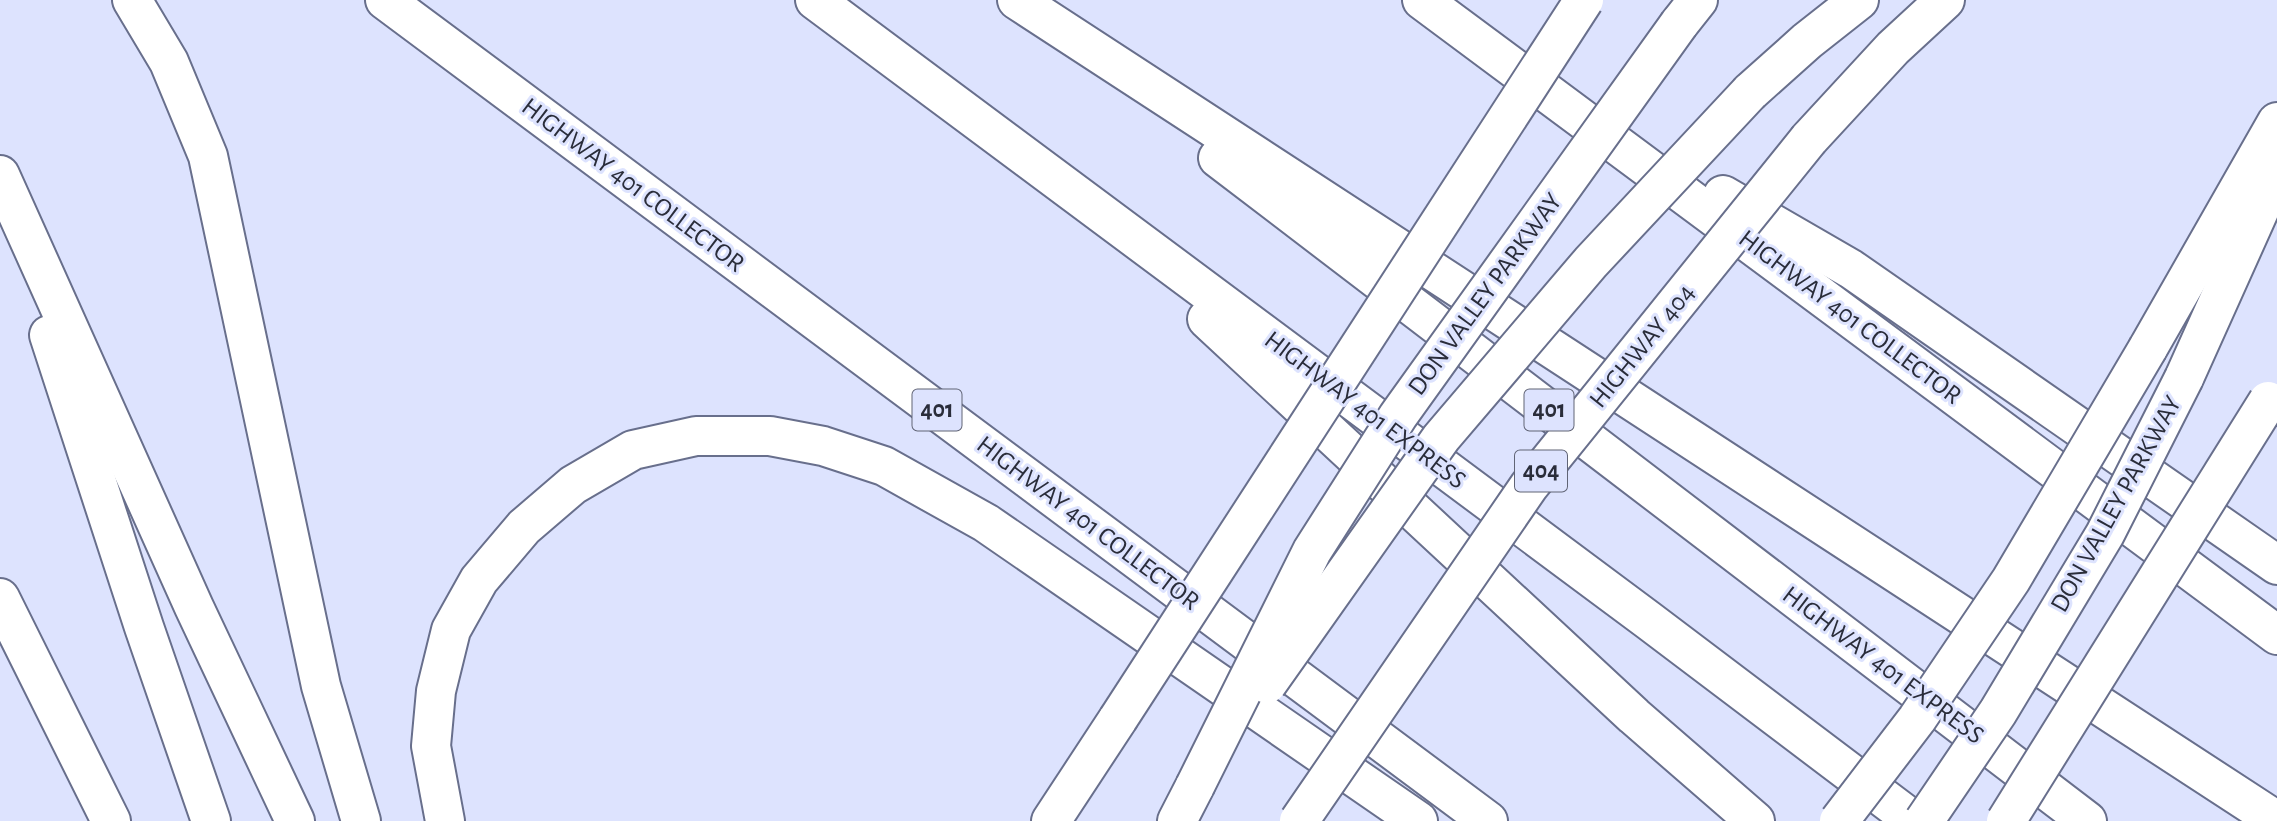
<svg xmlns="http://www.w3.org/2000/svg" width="2277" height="821" viewBox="0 0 2277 821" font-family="'Alegreya Sans',sans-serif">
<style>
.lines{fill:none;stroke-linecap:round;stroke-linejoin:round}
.highway-casing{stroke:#686f8c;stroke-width:42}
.highway{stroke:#fff;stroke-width:38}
.highway-bridge-casing{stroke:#686f8c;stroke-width:42;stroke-linecap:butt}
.highway-bridge{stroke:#fff;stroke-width:38}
.labels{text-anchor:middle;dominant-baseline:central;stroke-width:6;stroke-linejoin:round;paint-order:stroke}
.shield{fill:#dde3fe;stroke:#606475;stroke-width:2}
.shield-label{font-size:24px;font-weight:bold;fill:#2a2d3a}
.street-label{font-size:26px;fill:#2a2d3a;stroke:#dde3fe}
</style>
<rect width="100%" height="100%" fill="#dde3fe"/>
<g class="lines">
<g class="highway-casing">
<g id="highway">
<polyline points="132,0 169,62 208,156 321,686 361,821"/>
<polyline points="385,0 1488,821"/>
<polyline points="815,0 1648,620 1914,821"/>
<polyline points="1017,0 2277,821"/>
<polyline points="1422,0 2277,635"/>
<polyline points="1679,24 1698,0"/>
<polyline points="1750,92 1807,41 1859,0"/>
<polyline points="1809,139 1893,48 1945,0"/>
<polyline points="1218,158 2087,821"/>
<polyline points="0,175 194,607 295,821"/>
<polyline points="1723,195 1851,269 2277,565"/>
<polyline points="1207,319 1634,716 1755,821"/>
<polyline points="49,335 144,627 211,821"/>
<polyline points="2148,348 2277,122"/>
<polyline points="2184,378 2277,171"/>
<polyline points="0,598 111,821"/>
<polyline points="445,821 431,746 436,691 451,630 479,580 524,527 573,485 633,450 696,436 770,436 823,446 884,466 986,523 1418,821"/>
<polyline points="1051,821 1118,719"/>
<polyline points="1177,821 1195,786"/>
</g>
</g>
<use href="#highway" class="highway"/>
<g class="highway-bridge-casing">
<g id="highway-bridge">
<polyline points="1267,684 1441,438 1591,262 1750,92"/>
<polyline points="1118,719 1584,0"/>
<polyline points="1195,786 1312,551 1398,416 1679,24"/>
<polyline points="1299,821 1529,486 1809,139"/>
<polyline points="1839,821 1917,719 2011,580 2148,348"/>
<polyline points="1924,821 1998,712 2105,534 2184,378"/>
<polyline points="2006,821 2268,401"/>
</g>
</g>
<use href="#highway-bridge" class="highway-bridge"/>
</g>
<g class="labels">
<g class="shield">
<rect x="912.5" y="389.5" width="49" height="41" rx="5"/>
<rect x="1524.5" y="389.5" width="49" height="41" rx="5"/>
<rect x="1515" y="450.5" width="52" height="41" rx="5"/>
</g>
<g class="shield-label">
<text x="937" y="410">401</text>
<text x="1549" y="410">401</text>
<text x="1541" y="471">404</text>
</g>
<g class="street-label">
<text transform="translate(633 185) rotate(37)">HIGHWAY 401 COLLECTOR</text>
<text transform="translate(1485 294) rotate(-54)">DON VALLEY PARKWAY</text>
<text transform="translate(1850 317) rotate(37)">HIGHWAY 401 COLLECTOR</text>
<text transform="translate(1642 346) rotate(-51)">HIGHWAY 404</text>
<text transform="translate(1365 410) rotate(37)">HIGHWAY 401 EXPRESS</text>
<text transform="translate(2116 504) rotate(-61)">DON VALLEY PARKWAY</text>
<text transform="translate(1088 523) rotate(37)">HIGHWAY 401 COLLECTOR</text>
<text transform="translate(1883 665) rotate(37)">HIGHWAY 401 EXPRESS</text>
</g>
</g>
</svg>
